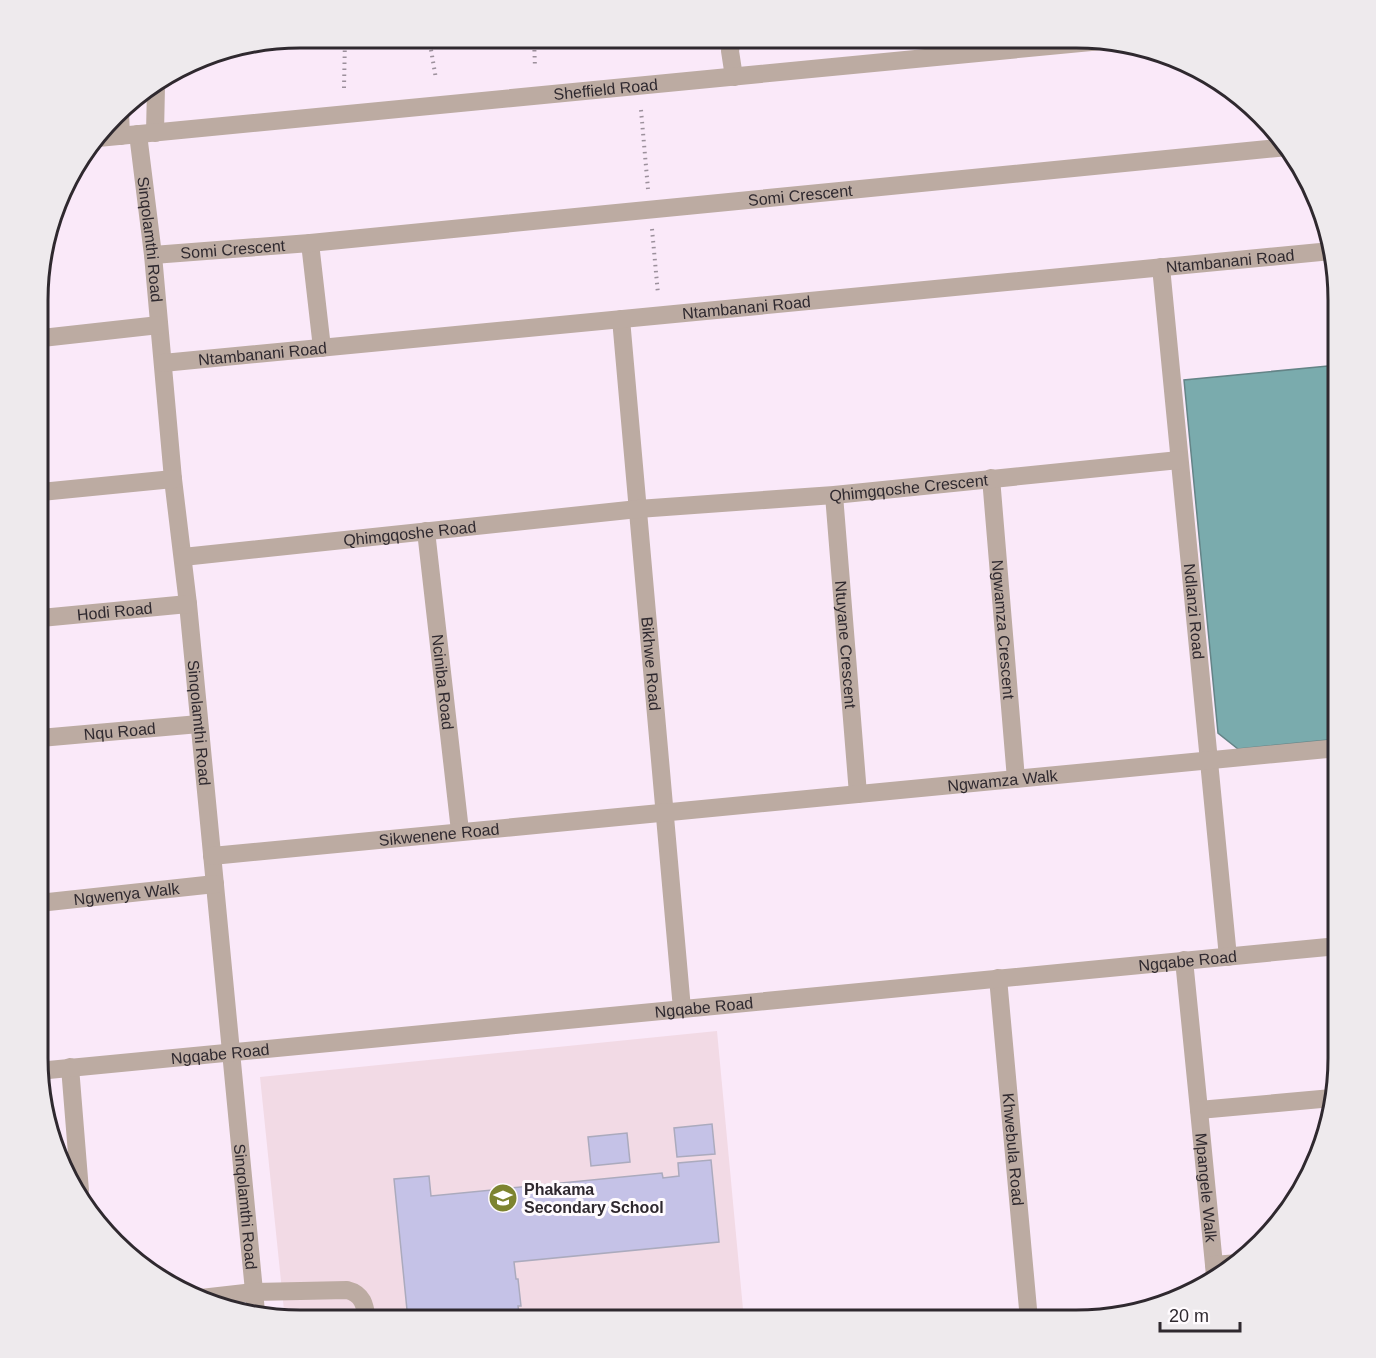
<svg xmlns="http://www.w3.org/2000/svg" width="1376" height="1358" viewBox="0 0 1376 1358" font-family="Arial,sans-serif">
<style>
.education{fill:#f2dae5}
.water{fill:#7aabad;stroke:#648487;stroke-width:1.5}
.building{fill:#c5c2e7;stroke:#abaabd;stroke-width:1.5}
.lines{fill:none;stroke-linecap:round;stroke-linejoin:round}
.path{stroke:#9c909c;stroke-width:4;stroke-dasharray:1.5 4.5;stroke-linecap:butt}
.minor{stroke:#bcaba2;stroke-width:18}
.labels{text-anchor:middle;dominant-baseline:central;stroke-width:6;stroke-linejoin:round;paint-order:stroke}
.street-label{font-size:16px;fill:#2f292f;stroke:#fffbfe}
.poi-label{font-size:16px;font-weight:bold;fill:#2f292f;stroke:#fffbfe;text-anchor:start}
.rim{fill:none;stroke:#2f292f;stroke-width:3}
</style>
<rect width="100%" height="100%" fill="#fae9f9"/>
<polygon class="education" points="717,1031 744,1320 285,1320 260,1077"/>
<polygon class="water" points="1338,365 1338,739 1238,749 1218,733 1184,380"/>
<g class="building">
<polygon points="712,1124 715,1154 677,1157 674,1128"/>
<polygon points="627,1133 630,1162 591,1166 588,1137"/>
<polygon points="711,1160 719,1242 514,1262 516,1279 518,1279 521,1306 518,1306 520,1320 408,1320 394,1179 429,1176 431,1196 662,1173 663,1178 679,1176 678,1163"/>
<polygon points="648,1310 649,1320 547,1320"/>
</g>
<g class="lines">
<g class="path">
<polyline points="429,38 436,79"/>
<polyline points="534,38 535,68"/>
<polyline points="344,88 345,38"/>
<polyline points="641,110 648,189"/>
<polyline points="652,229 658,294"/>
</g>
<g class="minor">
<polyline points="732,39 730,51 734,77"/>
<polyline points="120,111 121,136"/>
<polyline points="155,133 156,86"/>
<path id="s1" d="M138 134 153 255 173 479 188 604 256 1312"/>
<path id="s2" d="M98 138 1112 40"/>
<polyline points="310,243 322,348"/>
<path id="s3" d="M153 255 310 243 1288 147"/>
<path id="s4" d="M1161 267 1228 957"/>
<path id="s5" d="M621 319 682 1009"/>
<polyline points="42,338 159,325"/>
<path id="s6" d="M163 363 1331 251"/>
<path id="s7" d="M991 478 1016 779"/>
<polyline points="41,492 173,479"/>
<path id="s8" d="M834 495 858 794"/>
<path id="s9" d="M426 531 460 831"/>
<path id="s10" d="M183 557 638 509 834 495 1179 460"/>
<path id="s11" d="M41 618 188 604"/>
<path id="s12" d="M40 738 199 724"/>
<path id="s13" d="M212 856 1338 748"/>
<path id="s14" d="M39 903 215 884"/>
<polyline points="1184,960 1199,1110 1332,1098"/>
<path id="s15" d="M998 978 1029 1320"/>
<polyline points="70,1067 80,1191"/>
<path id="s16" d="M38 1071 1338 946"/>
<path id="s17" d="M1199 1110 1214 1265"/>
<polyline points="1215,1276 1214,1265 1238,1263"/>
<path d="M201 1298 254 1292 347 1290C363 1294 365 1305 367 1320"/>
</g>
</g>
<defs>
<g id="school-disc" transform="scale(1.5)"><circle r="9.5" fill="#7d8430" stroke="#fffbfe"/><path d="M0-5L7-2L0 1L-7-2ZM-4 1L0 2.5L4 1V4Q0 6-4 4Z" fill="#fff"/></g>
</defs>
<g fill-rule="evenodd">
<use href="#school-disc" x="503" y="1198"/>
</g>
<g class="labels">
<g class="street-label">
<text stroke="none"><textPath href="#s2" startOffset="510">Sheffield Road</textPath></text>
<text stroke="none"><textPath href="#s3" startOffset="650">Somi Crescent</textPath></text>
<text stroke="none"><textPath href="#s1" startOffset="106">Sinqolamthi Road</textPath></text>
<text stroke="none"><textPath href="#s3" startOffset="80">Somi Crescent</textPath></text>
<text stroke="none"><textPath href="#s6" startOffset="1072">Ntambanani Road</textPath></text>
<text stroke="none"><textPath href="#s6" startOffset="586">Ntambanani Road</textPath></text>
<text stroke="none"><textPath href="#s6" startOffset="100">Ntambanani Road</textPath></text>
<text stroke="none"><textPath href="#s10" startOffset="729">Qhimgqoshe Crescent</textPath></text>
<text stroke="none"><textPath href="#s10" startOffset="228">Qhimgqoshe Road</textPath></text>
<text stroke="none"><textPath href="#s11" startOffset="74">Hodi Road</textPath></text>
<text stroke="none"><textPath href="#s4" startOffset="346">Ndlanzi Road</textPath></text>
<text stroke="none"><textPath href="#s7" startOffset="152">Ngwamza Crescent</textPath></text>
<text stroke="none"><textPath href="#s8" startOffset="150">Ntuyane Crescent</textPath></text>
<text stroke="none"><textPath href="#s5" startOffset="346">Bikhwe Road</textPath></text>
<text stroke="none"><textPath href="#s9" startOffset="152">Nciniba Road</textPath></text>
<text stroke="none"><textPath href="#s1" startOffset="592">Sinqolamthi Road</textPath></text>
<text stroke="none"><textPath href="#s12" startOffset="80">Nqu Road</textPath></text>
<text stroke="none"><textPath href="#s13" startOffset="794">Ngwamza Walk</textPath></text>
<text stroke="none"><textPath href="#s13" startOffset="228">Sikwenene Road</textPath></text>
<text stroke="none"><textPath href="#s14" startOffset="88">Ngwenya Walk</textPath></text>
<text stroke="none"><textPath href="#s16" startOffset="1155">Ngqabe Road</textPath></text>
<text stroke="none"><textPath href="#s16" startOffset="669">Ngqabe Road</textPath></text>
<text stroke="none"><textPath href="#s16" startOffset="183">Ngqabe Road</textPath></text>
<text stroke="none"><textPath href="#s15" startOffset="172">Khwebula Road</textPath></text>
<text stroke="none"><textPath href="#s17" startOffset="78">Mpangele Walk</textPath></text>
<text stroke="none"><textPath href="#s1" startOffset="1078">Sinqolamthi Road</textPath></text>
</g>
<g class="poi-label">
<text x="524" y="1189">Phakama<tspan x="524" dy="18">Secondary School</tspan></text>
</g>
</g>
<path d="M0 0H1376V1358H0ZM300 48H1076A252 252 0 0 1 1328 300V1058A252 252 0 0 1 1076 1310H300A252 252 0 0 1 48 1058V300A252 252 0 0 1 300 48Z" fill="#eeeaed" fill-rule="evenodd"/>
<path class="rim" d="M300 48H1076A252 252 0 0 1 1328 300V1058A252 252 0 0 1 1076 1310H300A252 252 0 0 1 48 1058V300A252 252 0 0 1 300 48Z"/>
<path d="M1160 1322v9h80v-9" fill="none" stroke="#2f292f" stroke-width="3"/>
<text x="1169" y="1322" font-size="18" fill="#2f292f" stroke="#fffbfe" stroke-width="4.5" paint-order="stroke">20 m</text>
</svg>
